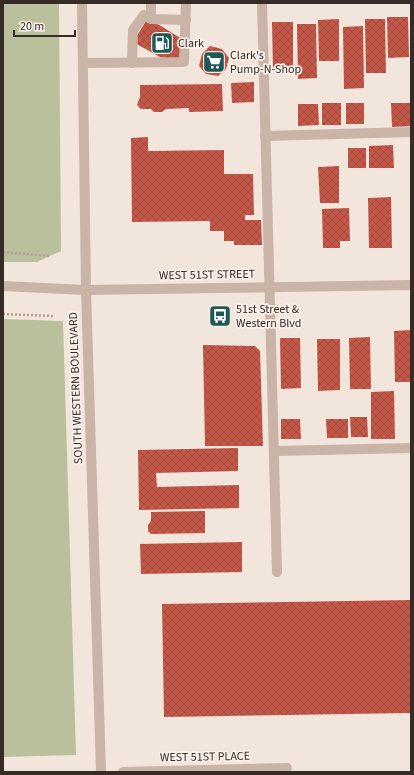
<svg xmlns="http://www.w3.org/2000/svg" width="414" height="775" viewBox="0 0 414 775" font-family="'Source Sans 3',sans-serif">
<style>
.green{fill:#b9c09c}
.building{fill:url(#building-cross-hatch)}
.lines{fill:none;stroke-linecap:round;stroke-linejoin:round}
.path{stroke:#b59d92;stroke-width:2.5;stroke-dasharray:2 2;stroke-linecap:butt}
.minor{stroke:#cab4a8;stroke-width:10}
.labels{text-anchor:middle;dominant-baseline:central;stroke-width:3.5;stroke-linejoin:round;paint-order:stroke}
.poi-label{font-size:12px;fill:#372b28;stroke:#f9f0e9;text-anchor:start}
.street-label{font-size:12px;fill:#372b28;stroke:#f9f0e9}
</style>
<defs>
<pattern id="building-cross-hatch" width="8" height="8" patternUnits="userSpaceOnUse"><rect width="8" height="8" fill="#c45848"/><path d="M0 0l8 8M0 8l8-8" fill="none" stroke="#a0493c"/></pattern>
</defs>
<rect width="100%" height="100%" fill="#f2e5dc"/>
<g class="green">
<polygon points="3,3 59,3 61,251 37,262 3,262"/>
<polygon points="3,319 63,321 76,755 3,757"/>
</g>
<g class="building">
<polygon points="387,17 408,17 409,57 388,58"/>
<polygon points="148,18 190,44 178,67 133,42"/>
<polygon points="339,19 339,61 319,61 318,20"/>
<polygon points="365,19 385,19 386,73 366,73"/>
<polygon points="272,22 293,22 293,70 273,70"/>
<polygon points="297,24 316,24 317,78 298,79"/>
<polygon points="363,26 364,88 344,89 343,27"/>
<polygon points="210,46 222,49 229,58 226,69 218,76 206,74 199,66 202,54"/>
<polygon points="254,82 254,102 232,103 231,83"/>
<polygon points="222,84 223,111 189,112 189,108 166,109 162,112 154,112 151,109 141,109 137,105 140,97 140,85"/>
<rect x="322" y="103" width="19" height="22"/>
<rect x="346" y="103" width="18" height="21"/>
<polygon points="391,103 411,103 411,126 392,127"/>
<polygon points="298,104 318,104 319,125 298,126"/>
<polygon points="148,137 148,151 224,150 224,174 253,174 254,215 245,215 245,220 261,220 262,245 234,245 234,241 224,241 224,231 210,231 210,221 132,222 131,138"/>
<polygon points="393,145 394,168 369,168 369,146"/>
<rect x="348" y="148" width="18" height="20"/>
<polygon points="339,166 339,203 320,203 318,167"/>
<polygon points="391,197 392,248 369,248 368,198"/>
<polygon points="349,208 350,241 340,241 340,248 323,248 322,209"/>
<polygon points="411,330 411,382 395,382 394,331"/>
<polygon points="370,337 371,389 350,389 349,338"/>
<polygon points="280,338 300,338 301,388 281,389"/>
<polygon points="317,339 340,339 340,390 318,391"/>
<polygon points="203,345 255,346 260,351 263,446 205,446"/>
<polygon points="394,391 395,439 371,439 371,392"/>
<polygon points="350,417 367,417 368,437 351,437"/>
<polygon points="281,419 300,419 301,439 281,439"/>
<polygon points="326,419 348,419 348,438 327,438"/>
<polygon points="238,448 238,471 156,473 157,487 239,485 239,508 139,510 138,450"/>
<polygon points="205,511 205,533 151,534 148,531 148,525 151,521 151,512"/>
<polygon points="242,542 242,572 141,574 140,544"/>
<polygon points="411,600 411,713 164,717 162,604"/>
</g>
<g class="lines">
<g class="path">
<polyline points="3,252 50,256"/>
<polyline points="3,314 53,316"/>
</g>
<g class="minor">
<polyline points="82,3 86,290 101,772"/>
<polyline points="151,3 151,19 186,20"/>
<polyline points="262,3 277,572"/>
<polyline points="83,63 184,62 186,3"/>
<polyline points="132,63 133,30 144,15 151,19"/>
<polyline points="265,136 411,132"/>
<polyline points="3,286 86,290 411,285"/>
<polyline points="274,451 411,448"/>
<polyline points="123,772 287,768"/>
</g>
</g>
<defs>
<g id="fuel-square" transform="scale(1.15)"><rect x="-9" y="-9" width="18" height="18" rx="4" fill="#1e5755" stroke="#f9f0e9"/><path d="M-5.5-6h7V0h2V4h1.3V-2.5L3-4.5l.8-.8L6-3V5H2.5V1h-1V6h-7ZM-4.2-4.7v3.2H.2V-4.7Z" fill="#fff"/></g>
<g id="supermarket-square" transform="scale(1.15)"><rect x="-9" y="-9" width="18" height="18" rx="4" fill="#1e5755" stroke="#f9f0e9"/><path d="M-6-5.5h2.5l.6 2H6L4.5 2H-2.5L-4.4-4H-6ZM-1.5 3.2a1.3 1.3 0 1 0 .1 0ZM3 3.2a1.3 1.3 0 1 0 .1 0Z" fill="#fff"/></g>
<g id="bus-square" transform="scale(1.15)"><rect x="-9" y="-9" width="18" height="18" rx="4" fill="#1e5755" stroke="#f9f0e9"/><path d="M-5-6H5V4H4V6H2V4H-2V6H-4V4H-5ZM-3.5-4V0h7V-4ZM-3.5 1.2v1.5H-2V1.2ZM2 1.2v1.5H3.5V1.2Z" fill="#fff"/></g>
</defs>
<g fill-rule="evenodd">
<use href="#fuel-square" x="162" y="43"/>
<use href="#supermarket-square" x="214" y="62"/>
<use href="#bus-square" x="220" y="316"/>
</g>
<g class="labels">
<g class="poi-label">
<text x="178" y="43">Clark</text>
<text x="230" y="55">Clark's<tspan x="230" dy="14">Pump-N-Shop</tspan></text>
<text x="236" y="309">51st Street &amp;<tspan x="236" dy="14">Western Blvd</tspan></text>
</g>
<g class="street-label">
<text transform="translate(207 275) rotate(-1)">WEST 51ST STREET</text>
<text transform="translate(76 388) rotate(-92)">SOUTH WESTERN BOULEVARD</text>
<text transform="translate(205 757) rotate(-1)">WEST 51ST PLACE</text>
</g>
</g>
<rect width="414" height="775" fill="none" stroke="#372b28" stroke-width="8"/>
<path d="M14 30v6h61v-6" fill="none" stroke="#372b28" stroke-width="2"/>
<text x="20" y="30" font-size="12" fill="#372b28" stroke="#f9f0e9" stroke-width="3" paint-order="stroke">20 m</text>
</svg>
